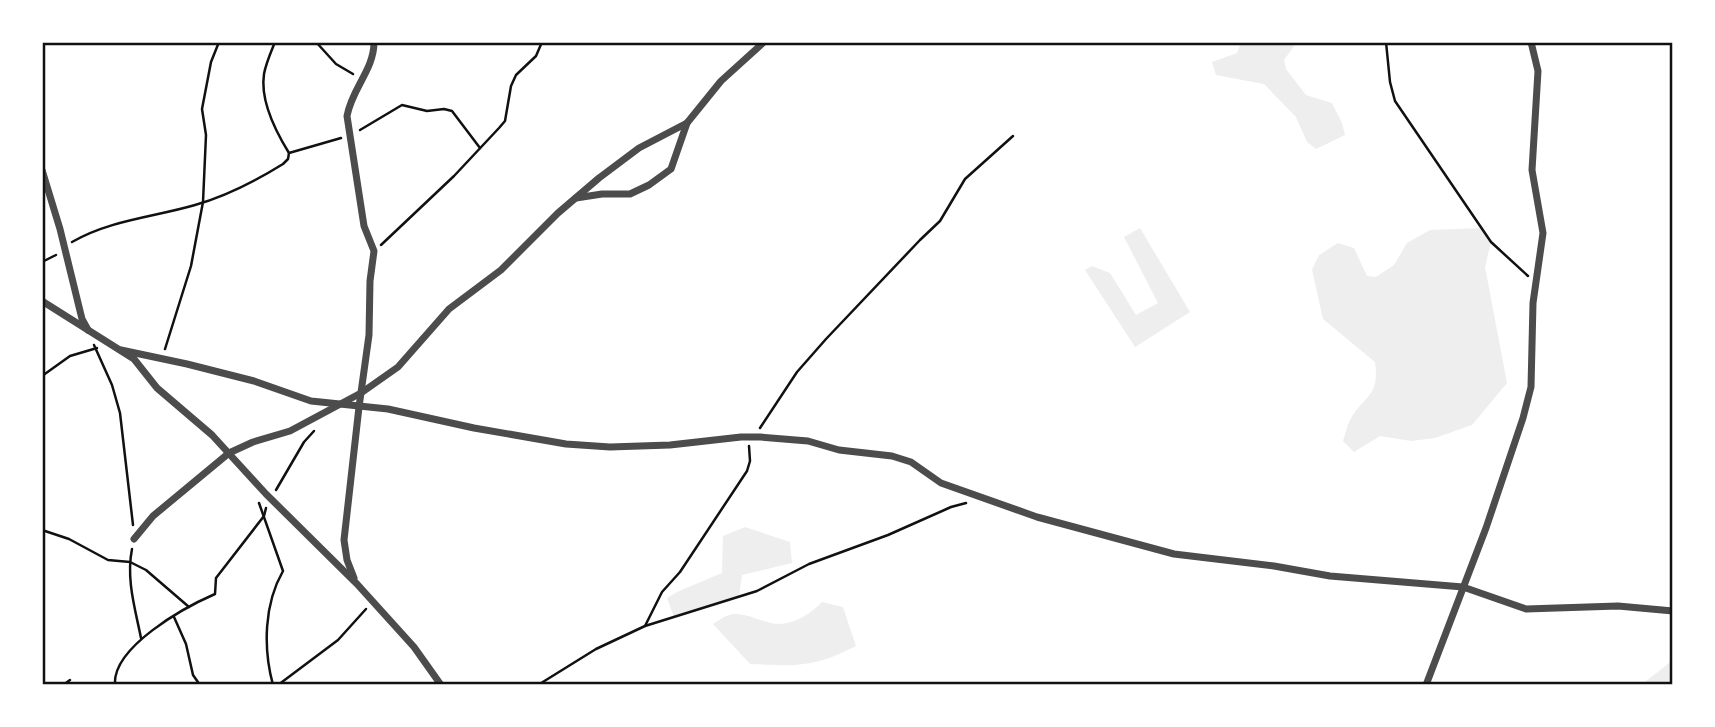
<svg xmlns="http://www.w3.org/2000/svg" width="1715" height="727" viewBox="0 0 1715 727" font-family="Lato,sans-serif">
<style>
.green{fill:#eee}
.lines{fill:none;stroke-linecap:round;stroke-linejoin:round}
.path{stroke:#111;stroke-width:2.5}
.minor{stroke:#4c4c4c;stroke-width:7}
.neatline{fill:none;stroke:#111;stroke-width:2.5}
</style>
<rect width="100%" height="100%" fill="#fff"/>
<g class="green">
<polygon points="1241,42 1297,42 1284,60 1286,69 1306,95 1332,103 1342,123 1345,135 1316,149 1307,142 1296,117 1264,84 1216,75 1212,62 1237,53"/>
<polygon points="1140,228 1190,312 1135,347 1085,270 1092,266 1110,273 1136,315 1158,303 1124,237"/>
<path d="M1482 228 1491 242 1485 267 1507 383 1472 425 1435 438 1411 441 1380 436 1354 452 1343 441C1345 435 1347 426 1350 420 1364 395 1380 397 1375 362L1323 319 1312 270 1319 255 1338 243 1354 248 1367 276 1376 277 1394 265 1407 243 1430 230Z"/>
<polygon points="745,527 790,542 792,563 742,575 739,597 674,617 667,598 679,591 722,573 723,536"/>
<path d="M822 602 843 607 856 646C813 668 797 666 750 664L713 624C719 620 726 615 733 614 745 613 756 619 767 622 788 629 808 616 822 602Z"/>
<polygon points="1673,660 1673,685 1641,685"/>
</g>
<g class="lines">
<g class="path">
<path d="M275 42C271 52 266 63 264 74 260 100 276 132 289 153"/>
<polyline points="316,42 336,64 353,74"/>
<polyline points="1386,42 1390,82 1395,101 1491,242 1528,276"/>
<polyline points="360,130 402,105 427,111 444,109 452,111 480,148"/>
<path d="M72 242C110 220 154 217 195 205 227 196 254 182 283 164L288 159 289 153 341 138"/>
<polyline points="381,245 454,176 499,128 505,121 511,86 516,75 536,56 542,42"/>
<polyline points="42,262 56,255"/>
<polyline points="94,345 112,385 120,413 133,525"/>
<polyline points="165,349 191,266 203,202 206,135 202,109 211,62 219,42"/>
<polyline points="42,376 70,356 97,348"/>
<polyline points="760,428 797,372 826,339 920,240 940,221 965,179 1013,136"/>
<polyline points="276,490 304,442 314,431"/>
<path d="M259 503 283 571C264 604 263 648 273 685"/>
<polyline points="42,530 69,539 108,560 130,562 146,570 189,607"/>
<path d="M132 549C126 579 135 608 141 638"/>
<polyline points="174,617 186,644 193,675 200,685"/>
<polyline points="645,626 662,592 680,572 747,471 750,461 749,446"/>
<polyline points="63,685 70,680"/>
<path d="M115 685C112 647 185 607 215 594L216 578 264 516 266 508"/>
<polyline points="278,685 338,640 366,609"/>
<polyline points="538,685 596,649 645,626 757,591 809,564 888,535 951,507 966,503"/>
<polyline points="1669,685 1673,680"/>
</g>
<g class="minor">
<polyline points="42,170 60,229 82,319 88,330"/>
<polyline points="576,198 602,194 630,194 649,185 671,169 687,123"/>
<polyline points="42,301 134,359 157,388 212,435 266,494 357,584 414,647 441,685"/>
<polyline points="121,350 187,364 254,381 311,401 388,409 474,428 566,444 610,447 670,445 741,437 760,437 808,441 839,450 892,456 911,462 941,483 1037,517 1174,554 1274,566 1330,576 1463,587 1526,609 1618,606 1673,611"/>
<polyline points="134,539 153,516 229,453 253,442 290,431 361,393 398,367 449,309 501,270 558,213 599,178 639,148 687,123 721,81 764,42"/>
<path d="M354 578 347 560 344 540 359 407 369 335 370 281 374 251 364 226 347 116C352 88 374 70 374 42"/>
<polyline points="1426,685 1486,528 1523,418 1531,387 1533,303 1543,233 1532,170 1538,71 1531,42"/>
</g>
</g>
<rect width="1715" height="727" fill="none" stroke="#ffffff" stroke-width="88"/>
<rect x="44" y="44" width="1627" height="639" class="neatline"/>
</svg>
